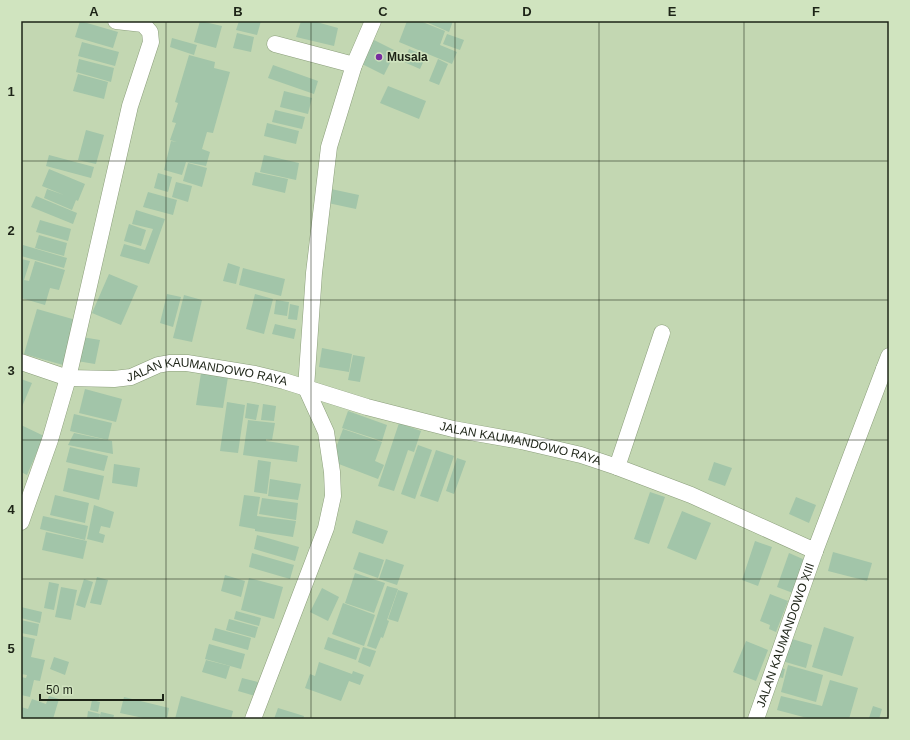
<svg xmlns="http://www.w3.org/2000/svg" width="910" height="740" viewBox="0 0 910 740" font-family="Helvetica,sans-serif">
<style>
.building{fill:#a2c5a9}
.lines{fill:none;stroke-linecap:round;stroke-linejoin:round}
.street-casing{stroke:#8b9e7b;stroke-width:17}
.street{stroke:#fff;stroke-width:16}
.grid{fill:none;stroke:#1d2417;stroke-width:1;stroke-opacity:0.55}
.poi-dot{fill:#772da0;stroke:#d0e4bf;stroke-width:1.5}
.labels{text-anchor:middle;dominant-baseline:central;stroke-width:3;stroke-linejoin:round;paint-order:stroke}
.poi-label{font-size:12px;font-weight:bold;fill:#1d2417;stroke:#d0e4bf;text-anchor:start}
.street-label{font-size:12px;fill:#1d2417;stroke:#d0e4bf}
.neatline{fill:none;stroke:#1d2417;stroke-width:1.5}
.grid-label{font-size:13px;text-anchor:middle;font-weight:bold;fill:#1d2417}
</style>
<rect width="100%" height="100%" fill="#c3d7b2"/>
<g class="building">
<polygon points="80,21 118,32 113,48 75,37"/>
<polygon points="200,21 222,26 216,48 194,42"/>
<polygon points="239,21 261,21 257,35 236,30"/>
<polygon points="301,21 313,21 338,28 334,46 296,37"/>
<polygon points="407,21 420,21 445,31 440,45 457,52 452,64 399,42"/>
<polygon points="424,21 453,21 449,32"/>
<polygon points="237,33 254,37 251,52 233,48"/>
<polygon points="447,34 464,40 460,50 443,44"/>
<polygon points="172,38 197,45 194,55 170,47"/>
<polygon points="374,40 396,51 384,75 362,64"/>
<polygon points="82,42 119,52 115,66 78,56"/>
<polygon points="409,49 426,56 420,69 404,62"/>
<polygon points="189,55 215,62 214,68 230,72 213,133 207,132 202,149 210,152 206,166 186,162 182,175 164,170 171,141 177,142 170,140 176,123 172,122 178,103 175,102"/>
<polygon points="79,59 114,68 111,82 76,72"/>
<polygon points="438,59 448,64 439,85 429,81"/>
<polygon points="273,65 318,81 314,94 268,78"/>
<polygon points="78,74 108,82 104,99 73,91"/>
<polygon points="388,86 426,101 419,119 380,103"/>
<polygon points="284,91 312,98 308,114 280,107"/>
<polygon points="275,110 305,117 302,129 272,122"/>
<polygon points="267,123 299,131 296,144 264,136"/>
<polygon points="86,130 104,135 96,164 78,160"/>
<polygon points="49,155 94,167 91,178 46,166"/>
<polygon points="264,155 299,163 296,180 260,172"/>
<polygon points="188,163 207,168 202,187 183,181"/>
<polygon points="49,169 85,184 78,201 76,200 72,210 44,198 47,189 64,195 42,186"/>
<polygon points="255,172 288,179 285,193 252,185"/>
<polygon points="158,173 172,177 168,192 154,188"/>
<polygon points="176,182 192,186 188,202 172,197"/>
<polygon points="331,189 359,195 356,209 328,203"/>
<polygon points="148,192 177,200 173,215 143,207"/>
<polygon points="36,196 77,213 73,224 31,207"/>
<polygon points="136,210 165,219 149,264 120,256 124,244 145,250 153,229 132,224"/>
<polygon points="40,220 71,229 68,241 36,232"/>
<polygon points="129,224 146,230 141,246 124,241"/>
<polygon points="39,235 67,243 64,256 35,248"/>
<polygon points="23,245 67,258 64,268 21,256"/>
<polygon points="21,259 30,261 24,280 29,281 35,261 65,270 59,290 50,288 45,305 21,298"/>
<polygon points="228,263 240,267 236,284 223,281"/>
<polygon points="243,268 285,279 281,296 239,285"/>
<polygon points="109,274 138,286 121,325 92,313"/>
<polygon points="167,294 181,297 173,327 160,323"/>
<polygon points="255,294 273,299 264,334 246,329"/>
<polygon points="184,295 202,300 192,342 173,338"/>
<polygon points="276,300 289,302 287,316 274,314"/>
<polygon points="290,304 299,306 297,320 288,319"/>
<polygon points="37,309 76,320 63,365 24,354"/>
<polygon points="275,324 296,329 294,339 272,334"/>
<polygon points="82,337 100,340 95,364 77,361"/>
<polygon points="322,348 352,354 349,372 319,367"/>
<polygon points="353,355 365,357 360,382 348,380"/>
<polygon points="201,373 228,377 223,408 196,405"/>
<polygon points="21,379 32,383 21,409"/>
<polygon points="85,389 122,399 116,422 79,413"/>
<polygon points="227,402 245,405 238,453 220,451"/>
<polygon points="247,403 259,405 256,420 245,418"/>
<polygon points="263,404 276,406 274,421 261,420"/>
<polygon points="348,411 387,425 382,441 342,428"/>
<polygon points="74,414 112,423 108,440 70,431"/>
<polygon points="248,420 275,423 272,440 266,439 266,441 299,446 297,462 243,455"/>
<polygon points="399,423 421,431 414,452 408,450 394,491 378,486"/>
<polygon points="21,425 44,436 27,475 21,472"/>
<polygon points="343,429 382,442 375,461 384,465 378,479 331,461"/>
<polygon points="74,433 112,441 113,454 68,445"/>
<polygon points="418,445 432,450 415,499 401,494"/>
<polygon points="70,447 108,456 104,471 66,462"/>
<polygon points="436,450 454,456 438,502 420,496"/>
<polygon points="457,458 466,461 454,494 446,491"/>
<polygon points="258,460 271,462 267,494 254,492"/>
<polygon points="714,462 732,468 725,486 708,480"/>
<polygon points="114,464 140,468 137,487 112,483"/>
<polygon points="68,468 104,476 99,500 63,491"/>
<polygon points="270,479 301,484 298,500 268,496"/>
<polygon points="650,492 665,497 649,544 634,539"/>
<polygon points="55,495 89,503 85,523 50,515"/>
<polygon points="244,495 260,497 257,516 296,521 293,537 255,531 255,529 239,526"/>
<polygon points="796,497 816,505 809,523 789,514"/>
<polygon points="262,498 298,503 296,520 259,514"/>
<polygon points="94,505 114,512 110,528 101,526 99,533 105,535 103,543 87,539"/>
<polygon points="682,511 711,523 696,560 667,548"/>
<polygon points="43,516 88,526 85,540 40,529"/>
<polygon points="356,520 388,531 383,544 352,533"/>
<polygon points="46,532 87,541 83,559 42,550"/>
<polygon points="257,535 299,547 295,561 254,549"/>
<polygon points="755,541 772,547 758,586 742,580"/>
<polygon points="359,552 384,560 378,578 353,569"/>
<polygon points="833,552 872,563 867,581 828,571"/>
<polygon points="252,553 294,565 290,579 249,567"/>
<polygon points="789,553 805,560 793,593 777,587"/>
<polygon points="386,559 404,565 397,585 379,579"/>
<polygon points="355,573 385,583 374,613 345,603"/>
<polygon points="225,575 245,581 241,597 221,591"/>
<polygon points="97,577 108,580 101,605 90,603"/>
<polygon points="249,578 283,587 274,619 241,610"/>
<polygon points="84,579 93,582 85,608 76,605"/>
<polygon points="49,582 59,584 54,610 44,608"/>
<polygon points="387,586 398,589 387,620 389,621 383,638 381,637 376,649 367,646"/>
<polygon points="61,587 77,590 71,620 55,617"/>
<polygon points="322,588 339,597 328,621 310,612"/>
<polygon points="398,590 408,593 398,622 388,619"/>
<polygon points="770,594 788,601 776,632 769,629 770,625 760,621"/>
<polygon points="343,603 375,615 364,646 332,634"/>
<polygon points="21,607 42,612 40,623 21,618"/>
<polygon points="236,611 261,618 259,626 234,619"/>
<polygon points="229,619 258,627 255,638 226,630"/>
<polygon points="21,620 39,624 37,636 21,633"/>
<polygon points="824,627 854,637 842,676 812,667"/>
<polygon points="215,628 251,638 248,650 212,640"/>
<polygon points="21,636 35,639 31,657 45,660 40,681 34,680 30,697 21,695 21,677 26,678 27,675 21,674"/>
<polygon points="328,637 360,648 356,660 324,649"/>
<polygon points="789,638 812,645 806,668 782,661"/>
<polygon points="746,641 768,650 756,681 733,672"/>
<polygon points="209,644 245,654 241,669 205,659"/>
<polygon points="363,647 376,651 370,667 358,662"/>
<polygon points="54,657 69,662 65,675 50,669"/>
<polygon points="206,660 230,666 226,679 202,672"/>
<polygon points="319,662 352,674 353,671 364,675 360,685 349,681 341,701 305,688 310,674 315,676"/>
<polygon points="788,665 823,675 816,702 781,692"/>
<polygon points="776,667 785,669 783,678 774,676"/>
<polygon points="242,678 262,683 259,697 238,691"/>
<polygon points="830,680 858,688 849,719 811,719 777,710 781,696 822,706"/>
<polygon points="49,696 59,699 53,719 21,719 21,707 28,709 32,699 46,704"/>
<polygon points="181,696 233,711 231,719 175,719"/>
<polygon points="124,697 169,708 167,719 148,719 120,713"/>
<polygon points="92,700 100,702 98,712 90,710"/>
<polygon points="873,706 882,709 879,719 869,718"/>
<polygon points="278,708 304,716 303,719 274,719"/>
<polygon points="88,711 100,714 99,719 87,719"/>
<polygon points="101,712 114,715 113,719 99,719"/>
</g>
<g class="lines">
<g class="street-casing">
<g id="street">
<polyline points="275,44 354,65"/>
<path id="s1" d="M21 362 68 378 114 379 131 377 158 365 169 363H187L255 374 284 381 367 407 453 429 521 441 581 455 617 467 691 495 815 551 884 369 889 371"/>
<polyline points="884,369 889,356"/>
<polyline points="617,467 662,333"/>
<polyline points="21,522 50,440 68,378 130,106 151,42 150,32 143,24 116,21"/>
<polyline points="253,719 326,528 333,496 332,472 326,432 306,388 314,273 329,147 354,65 373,21"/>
<path id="s2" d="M756 719 815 551"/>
</g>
</g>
<use href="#street" class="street"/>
</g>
<path class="grid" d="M166 21V719M311 21V719M455 21V719M599 21V719M744 21V719M21 161H889M21 300H889M21 440H889M21 579H889"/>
<circle class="poi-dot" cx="379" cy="57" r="4"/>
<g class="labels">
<g class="poi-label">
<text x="387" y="57">Musala</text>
</g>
<g class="street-label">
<text stroke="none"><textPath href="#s1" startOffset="191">JALAN KAUMANDOWO RAYA</textPath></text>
<text stroke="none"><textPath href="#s1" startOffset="515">JALAN KAUMANDOWO RAYA</textPath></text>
<text stroke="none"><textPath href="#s2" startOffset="89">JALAN KAUMANDOWO XIII</textPath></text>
</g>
</g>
<rect width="910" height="740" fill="none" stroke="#d0e4bf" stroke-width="44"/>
<path d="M40 694v6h123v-6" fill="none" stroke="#1d2417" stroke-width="2"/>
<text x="46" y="694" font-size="12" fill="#1d2417" stroke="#d0e4bf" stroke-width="3" paint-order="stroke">50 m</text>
<rect x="22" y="22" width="866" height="696" class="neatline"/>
<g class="grid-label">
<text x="94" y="16">A</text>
<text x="238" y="16">B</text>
<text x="383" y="16">C</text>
<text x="527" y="16">D</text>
<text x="672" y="16">E</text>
<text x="816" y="16">F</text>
<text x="11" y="96">1</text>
<text x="11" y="235">2</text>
<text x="11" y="375">3</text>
<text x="11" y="514">4</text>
<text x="11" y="653">5</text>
</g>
</svg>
